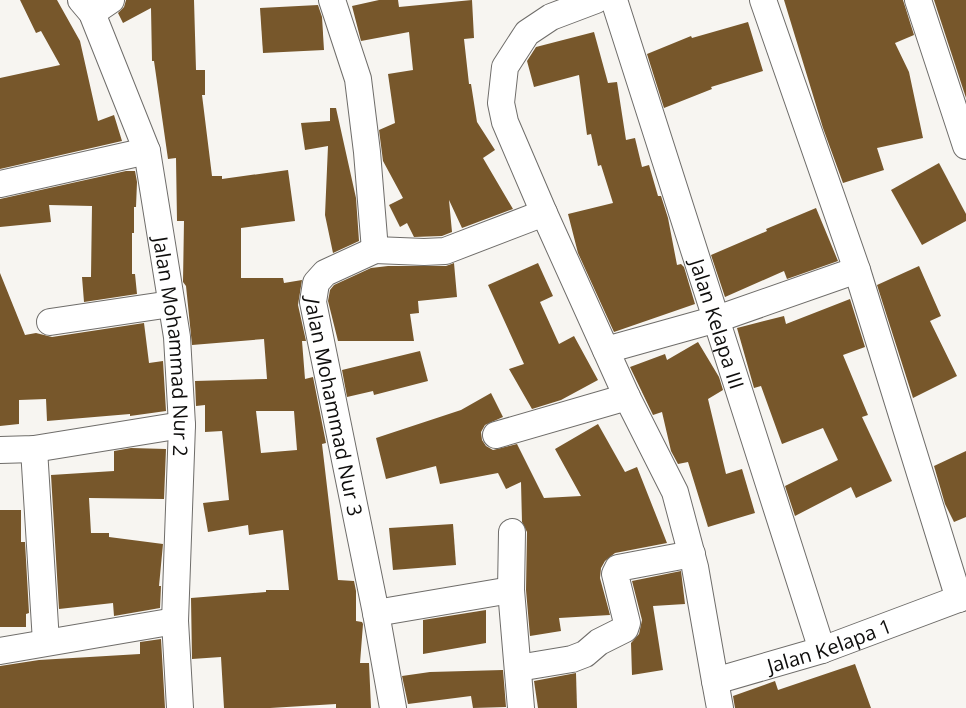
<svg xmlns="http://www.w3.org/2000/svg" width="966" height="708" viewBox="0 0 966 708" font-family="'Open Sans',sans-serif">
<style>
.building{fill:#77572b;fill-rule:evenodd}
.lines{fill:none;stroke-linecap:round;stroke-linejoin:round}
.minor-casing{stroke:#6f6d6a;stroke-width:28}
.minor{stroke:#fff;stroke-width:26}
.labels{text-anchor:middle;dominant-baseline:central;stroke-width:6;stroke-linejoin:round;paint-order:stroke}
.street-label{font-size:20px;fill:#0e0d0c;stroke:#fff}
</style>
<rect width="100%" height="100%" fill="#f7f5f1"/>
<g class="building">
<polygon points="20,0 57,0 80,41 98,121 114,115 122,141 0,169 0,78 60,65 41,31 36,33"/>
<path d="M126 0H194L196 70H205V95H202L212 176H222V179L288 170 295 221 241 228V278H283L284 283 302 280 298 305 306 341H302L305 379 313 377 326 443 322 444 338 580 354 581 356 591V621L362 622 363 624 360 663H369L371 708H336V704L270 708H224L221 657 192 659 191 598 266 592V590H289L283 530 249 535 248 525 208 532 203 503 229 500 222 431 205 432V405L196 406 195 381 267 379 264 339 192 345 186 286 183 282 184 221H177L176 158 168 159 154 61H152L151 8 123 23 118 13 124 7ZM256 411H294L297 450 261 453Z"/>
<polygon points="379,0 398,0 399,7 472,0 474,38 464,39 469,84 471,84 477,122 495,150 483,158 513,209 462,228 449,200 452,232 442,236 414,237 407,223 400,227 389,205 403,198 383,161 379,130 395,123 388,74 413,70 409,32 361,41 352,6"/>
<polygon points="784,0 903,0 914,35 895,43 909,72 923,138 877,148 884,170 843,183 823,128"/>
<polygon points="934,0 966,0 966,98"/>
<polygon points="318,5 322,17 324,50 263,53 260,8"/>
<polygon points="748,22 763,71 711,87 712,89 664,108 647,54 691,36 692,38"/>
<polygon points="594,32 608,83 617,82 626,140 635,138 642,167 649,165 658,196 661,196 668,218 677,265 681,264 684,267 695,304 614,332 578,253 568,214 613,203 601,165 598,166 591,134 587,135 579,75 534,87 527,61 536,47"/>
<polygon points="330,108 336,108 356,198 359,241 333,253 325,215 328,146 305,150 301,123 330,121"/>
<polygon points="939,163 966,214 966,221 922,245 891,190"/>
<polygon points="126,171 135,171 137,182 136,207 134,207 134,233 132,233 132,274 135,274 137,294 84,302 82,277 91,277 92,206 49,205 51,222 0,227 0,199"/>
<polygon points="816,208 838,261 787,279 784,271 725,297 711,255 767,231 766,229"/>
<polygon points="454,263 457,297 418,301 419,313 410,314 414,341 338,341 328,301 330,290 334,285 371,268 388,266 446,266"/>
<polygon points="538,263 553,296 540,302 559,344 574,336 598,380 561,400 532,409 509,369 524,364 488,285"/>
<polygon points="919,266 941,316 930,321 957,376 913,398 877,285"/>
<polygon points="0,273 25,335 36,333 52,337 144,323 149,363 163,361 166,411 130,416 130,414 47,421 46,399 19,400 19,424 0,426"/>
<polygon points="850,299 865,347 843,355 868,415 862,417 892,481 856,498 851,487 795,516 785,486 838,460 823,428 782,444 761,386 754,388 737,328 784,316 786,324"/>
<polygon points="698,342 719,377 723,390 708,399 726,474 742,469 755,513 708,527 688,462 678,464 671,451 662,412 653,415 630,367 665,354 667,360"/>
<polygon points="420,351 428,381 374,395 373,391 347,397 342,370"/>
<polygon points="491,393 503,417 485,425 481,432 482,440 486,446 493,450 517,444 544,498 581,496 555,449 598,424 625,472 637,467 667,543 615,553 605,561 601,568 600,578 610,615 559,618 561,631 530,636 526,590 527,532 522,522 521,482 506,489 498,473 440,484 436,466 386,479 376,438 461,410"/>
<polygon points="131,448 166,449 164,499 89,498 91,533 109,533 109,537 163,544 159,586 161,586 160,608 114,616 113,603 59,609 51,475 114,471 114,451"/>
<polygon points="966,451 966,517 954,522 945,504 934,466"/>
<polygon points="0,510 21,510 21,542 25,542 29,613 26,614 26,627 0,627"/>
<polygon points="453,524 456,565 393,570 389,528"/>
<polygon points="681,571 685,604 653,606 663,670 632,675 631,643 639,634 642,620 632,581"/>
<polygon points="486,610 486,643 423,654 423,620"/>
<polygon points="161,639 165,708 0,708 0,666 39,660 140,654 140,642"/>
<polygon points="855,664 871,708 735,708 733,696 775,681 778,690"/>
<polygon points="503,670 506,707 473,708 471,696 408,704 402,676 430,672"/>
<polygon points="576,673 577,708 538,708 534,681"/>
</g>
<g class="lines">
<g class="minor-casing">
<g id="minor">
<path id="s1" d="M81 0 92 13 147 151 177 337 182 425 175 621 180 708"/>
<polyline points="332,0 358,79 367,152 375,250"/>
<polyline points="596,0 551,17 527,33 505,67 501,103 505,122 544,213 627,397 675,492 695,567 715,681"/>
<path id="s2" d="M614 0 822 650"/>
<polyline points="763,0 857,270 959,599"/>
<polyline points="918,0 966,146"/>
<polyline points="92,13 111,0"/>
<polyline points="0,184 147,151"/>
<path id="s3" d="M375 250 325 273 316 283 313 302 376 613 393 708"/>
<polyline points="375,250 424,252 445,251 544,213"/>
<polyline points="50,322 171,304"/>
<polyline points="606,350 717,319 857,270"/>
<polyline points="496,435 627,397"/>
<polyline points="34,449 46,642"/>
<polyline points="0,450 34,449 182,425"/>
<polyline points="512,532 511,590 521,708"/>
<polyline points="376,613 511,590"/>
<polyline points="0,651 175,621"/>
<polyline points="518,668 572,659 585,654 599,642 625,629 627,623 615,574 618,568 692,554"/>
<path id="s4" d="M720 708 715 681 822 650 966 596"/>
</g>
</g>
<use href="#minor" class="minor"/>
</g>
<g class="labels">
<g class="street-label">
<text stroke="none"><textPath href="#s2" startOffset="340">Jalan Kelapa III</textPath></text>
<text stroke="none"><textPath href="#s1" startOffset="363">Jalan Mohammad Nur 2</textPath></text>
<text stroke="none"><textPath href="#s3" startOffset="195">Jalan Mohammad Nur 3</textPath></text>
<text stroke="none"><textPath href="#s4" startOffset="147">Jalan Kelapa 1</textPath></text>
</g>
</g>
</svg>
